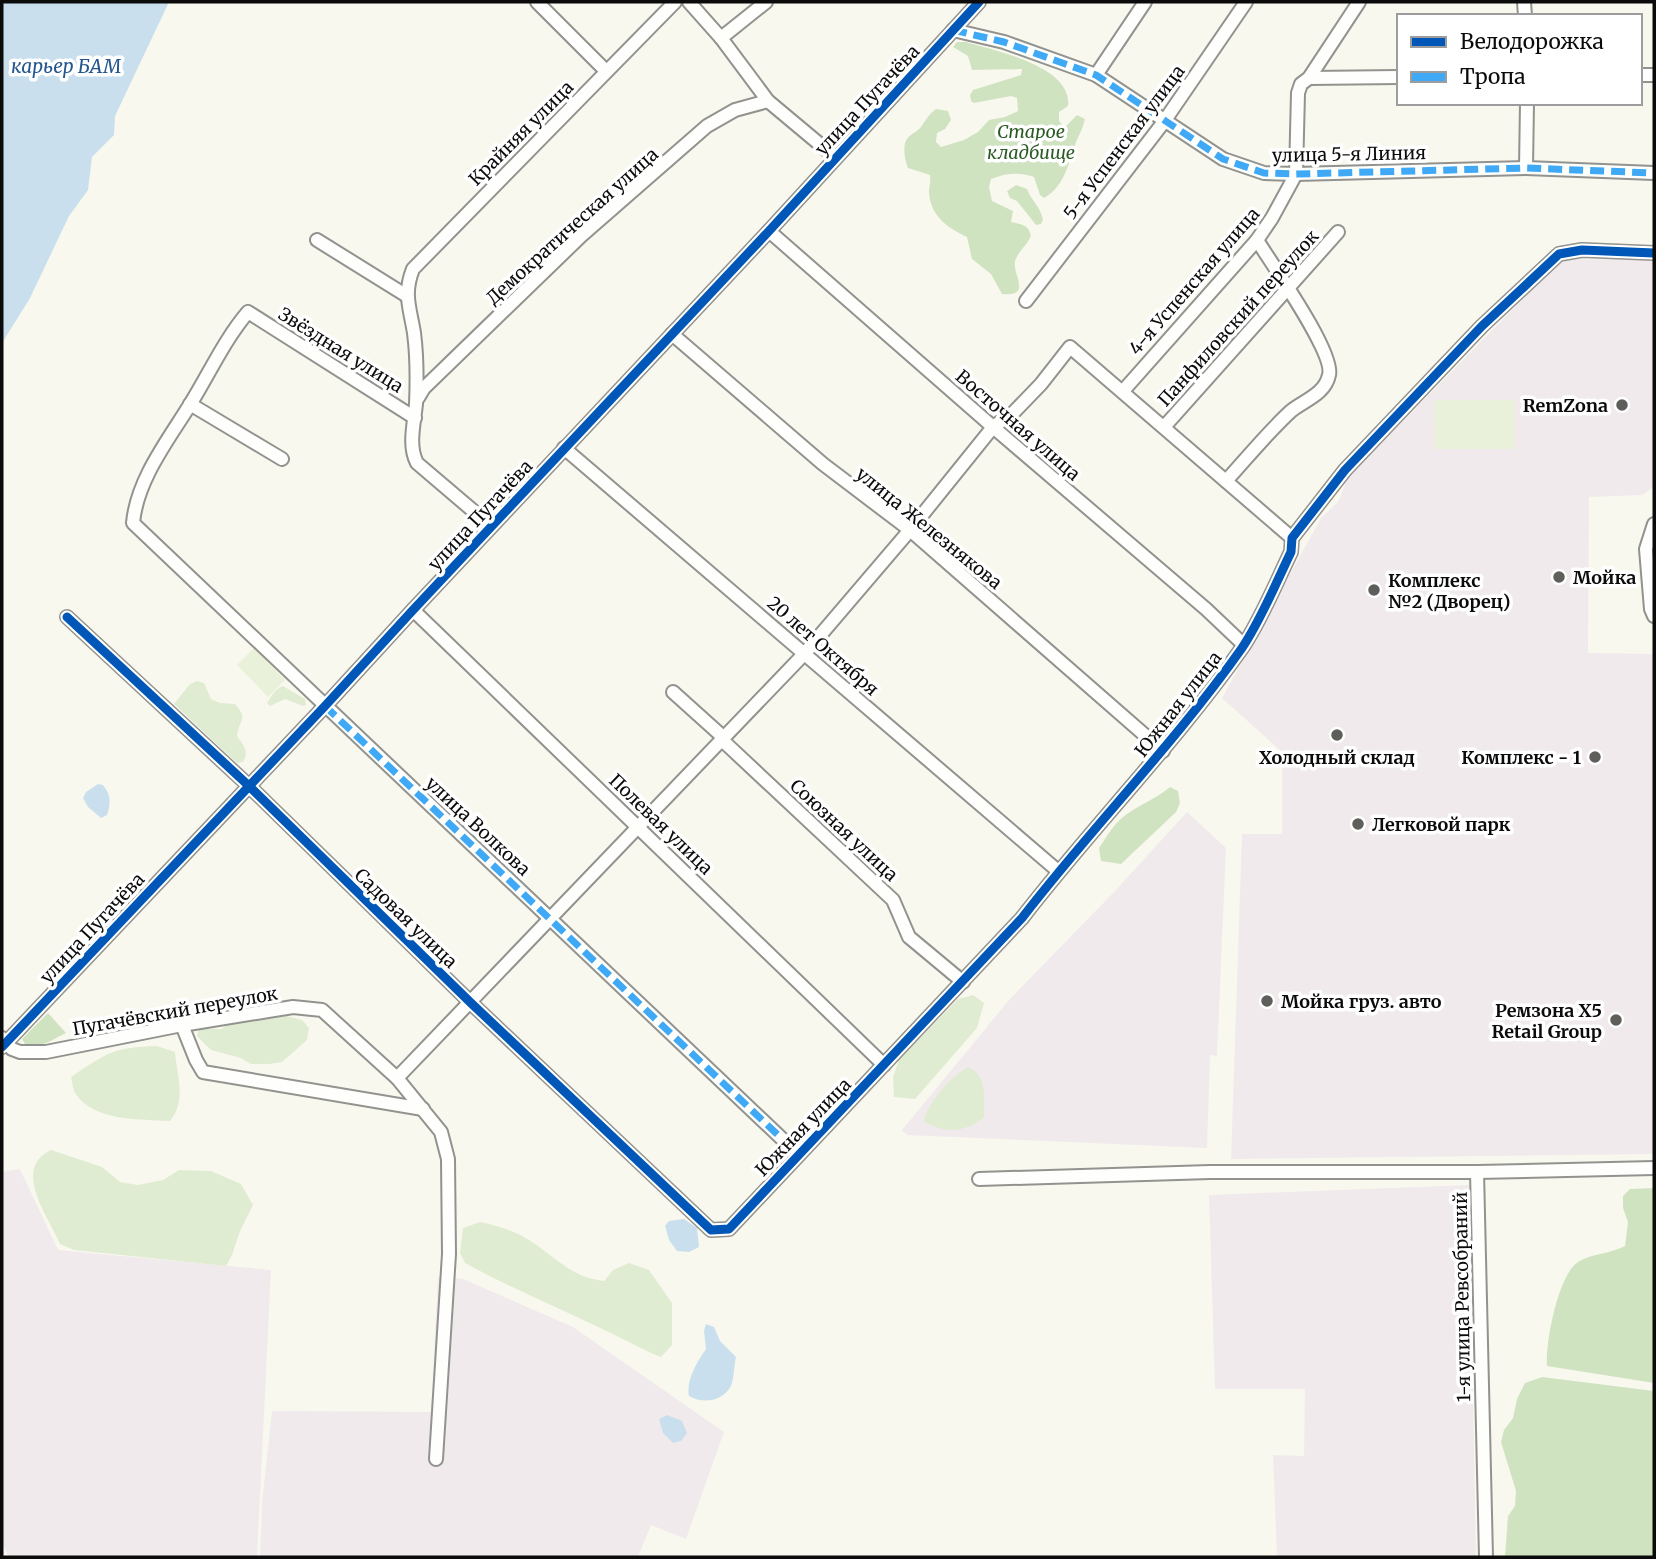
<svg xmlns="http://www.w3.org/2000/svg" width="1656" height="1559" viewBox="0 0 1656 1559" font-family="Merriweather,serif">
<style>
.industrial{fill:#f0eaec}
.green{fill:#e0ecd1}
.forest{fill:#d0e3c0}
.pitch{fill:#e9f1da}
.water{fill:#c9dfee}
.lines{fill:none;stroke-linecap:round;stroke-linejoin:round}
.minor-casing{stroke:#92928e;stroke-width:16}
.minor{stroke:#fefefd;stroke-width:12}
.quiet{stroke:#3fa9f5;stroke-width:7;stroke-dasharray:14 7;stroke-linecap:butt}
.cycleway-casing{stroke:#fff;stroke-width:13}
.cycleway{stroke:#0057b8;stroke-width:9}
.poi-dot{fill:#5e5e5b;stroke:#fff;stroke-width:2.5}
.labels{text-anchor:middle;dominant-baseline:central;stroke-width:7;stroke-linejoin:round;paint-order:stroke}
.street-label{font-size:18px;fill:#0b0b0b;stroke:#fff}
.park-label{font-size:18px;font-style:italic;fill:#2a5a23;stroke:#fff}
.poi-label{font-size:18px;font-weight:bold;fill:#0b0b0b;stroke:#fff;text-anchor:start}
.water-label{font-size:19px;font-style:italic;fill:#23568d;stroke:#fff}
</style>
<rect width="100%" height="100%" fill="#f9f8ef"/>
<g class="industrial">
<polygon points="1562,259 1654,260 1654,487 1642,495 1589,497 1588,653 1654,654 1654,1154 1231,1159 1242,834 1282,834 1282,752 1222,698 1321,518 1338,502 1348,477"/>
<polygon points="1187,812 1226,848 1217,1056 1210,1055 1207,1148 907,1135 902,1130 1009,1000 1115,891"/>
<polygon points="20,1169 58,1250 271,1270 257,1557 9,1557 2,1543 2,1172"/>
<polygon points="1469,1185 1476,1557 1277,1557 1273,1455 1304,1456 1305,1389 1215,1389 1209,1195"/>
<polygon points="438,1277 463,1279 573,1327 724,1432 686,1539 651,1525 638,1557 260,1557 262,1503 272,1411 431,1412"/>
</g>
<g class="green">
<path d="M197 681 204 683 211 699 220 703 235 704C249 720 239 719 237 736 243 745 250 751 243 762L237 763 174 704 190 684Z"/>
<path d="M283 686 305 699 306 705 303 706 285 699 270 706 267 703C272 695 275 689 283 686Z"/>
<polygon points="973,995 984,1003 977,1028 915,1099 894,1097 893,1077 899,1060 958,999"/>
<polygon points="286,1016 302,1020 309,1028 307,1040 282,1062 270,1064 251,1064 241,1058 211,1050 197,1036 199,1029 222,1029 230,1022"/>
<path d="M157 1046 175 1052C177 1076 187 1101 170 1121 140 1119 94 1122 75 1093 73 1089 72 1081 71 1077 107 1053 113 1047 157 1046Z"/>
<path d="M968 1067C988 1076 984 1098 984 1117 967 1132 944 1135 924 1121 928 1102 951 1076 968 1067Z"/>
<path d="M51 1150 102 1167 120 1182 138 1185 163 1180 179 1170 211 1171 241 1184 253 1205 240 1231 232 1255 226 1266 74 1250 60 1244C49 1217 11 1169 51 1150Z"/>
<path d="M480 1222C499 1226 516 1231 532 1242 558 1259 571 1277 604 1281L613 1270 629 1263 649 1270 672 1303V1345L661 1357C645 1351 632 1343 617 1336 566 1311 514 1290 465 1263L460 1253 463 1228Z"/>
</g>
<g class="forest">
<path d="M957 42H966C995 51 1073 66 1068 106L1059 112V121L1065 127 1077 115 1085 119C1083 129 1078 136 1075 145 1068 165 1064 187 1044 198L1040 195 1034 177C1018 172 1007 173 991 179L989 187 992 201 1013 211 1011 222C1021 224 1029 225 1031 236 1027 245 1018 252 1015 261 1012 274 1033 297 1002 294L991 274 972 259 967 237C948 228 930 216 929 192 929 186 931 182 930 175L908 168C905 161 902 145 907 139 910 134 917 132 921 127 926 120 928 115 936 109L948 111 951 120 945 129 937 133 936 142 941 147 964 140 978 132 989 120 1005 117 1018 111 1017 98 1011 96 974 103 971 101 970 95 973 90 1021 75 1022 69 972 70 968 56 953 47Z"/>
<path d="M1016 185 1027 189C1031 200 1040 206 1043 219L1041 224 1036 225 1017 201 1010 198 1007 191Z"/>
<path d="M1170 787 1178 791 1180 803 1176 812 1121 864 1101 861 1099 848C1107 836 1115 822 1127 814 1141 804 1157 798 1170 787Z"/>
<path d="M48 1013 66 1033C51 1040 44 1048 25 1044L22 1039Z"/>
<path d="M1654 1188V1383L1547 1366C1545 1344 1558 1275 1578 1262 1593 1253 1610 1254 1625 1246L1628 1222 1623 1208V1196L1630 1189Z"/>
<polygon points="1542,1377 1654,1391 1654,1557 1505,1557 1508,1516 1515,1506 1516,1491 1501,1442 1504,1430 1513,1418 1517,1399 1525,1383"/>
</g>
<g class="pitch">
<polygon points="1434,400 1515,400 1515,449 1435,449"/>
<polygon points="254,648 285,680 268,697 237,665"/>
</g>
<g class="water">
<polygon points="2,2 169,2 115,116 114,135 92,157 88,190 69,216 30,298 2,343"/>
<path d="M98 784 103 785C111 795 111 803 107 815L101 818 88 807 83 798 86 792Z"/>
<polygon points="684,1219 697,1228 699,1247 689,1252 677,1251 669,1240 665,1226 669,1221"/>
<path d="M706 1324 714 1327 720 1341 736 1357C734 1365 734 1379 731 1386 722 1402 703 1404 689 1396 686 1380 697 1362 706 1349L704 1331Z"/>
<polygon points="667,1415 682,1421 687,1433 681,1441 673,1443 663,1433 659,1419"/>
</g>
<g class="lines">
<g class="minor-casing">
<g id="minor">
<polyline points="537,2 606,71"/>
<polyline points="689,2 721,38 768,101 835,157"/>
<polyline points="1524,2 1525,16"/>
<polyline points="953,30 1004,42 1096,75 1223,159 1264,173 1296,174 1526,168 1654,173"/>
<polyline points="721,38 766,2"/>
<polyline points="1096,75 1145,2"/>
<polyline points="1640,75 1654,75"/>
<polyline points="1309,78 1399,77"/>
<polyline points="1526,168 1527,103"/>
<polyline points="769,231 993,427 1206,609 1244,645"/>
<polyline points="317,240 407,296"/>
<polyline points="1026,301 1163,123 1246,2"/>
<polyline points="672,334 823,464 910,530 1163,751"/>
<polyline points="1123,391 1257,240 1272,218 1296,174 1298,93 1301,84 1309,78 1359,2"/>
<polyline points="418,398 424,388 581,236 707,126 735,110 768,101"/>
<polyline points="190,404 282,459"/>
<path d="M415 418 248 312C225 339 210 372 191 403 169 439 137 479 133 523L798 1154"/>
<polyline points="1164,427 1338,232"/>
<polyline points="564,448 1058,871"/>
<path d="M1226 481C1247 458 1268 432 1291 411 1305 400 1325 394 1329 375 1335 353 1271 263 1257 240"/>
<polyline points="1654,524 1646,549 1651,609 1654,616"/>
<path d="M491 526 417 463C408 446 414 424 416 404 417 381 417 356 414 333 410 308 403 294 413 269L675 2"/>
<polyline points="413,610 884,1065"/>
<path d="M67 617 249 786 471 1003 711 1230 729 1229 1022 918C1093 826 1175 743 1242 648 1261 620 1276 583 1291 552L1292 538 1345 470 1482 326 1559 254 1582 250 1654 253"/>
<polyline points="673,692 723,737"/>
<polyline points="721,739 893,900 909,937 963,982"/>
<polyline points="182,1025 196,1060 203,1072 423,1109"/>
<polyline points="2,1038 12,1049 20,1052 46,1052 182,1025 293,1007 322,1010 397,1078 441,1132 448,1159 449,1254 436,1459"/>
<polyline points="2,1047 325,706 413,610 769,231 979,2"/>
<polyline points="397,1078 805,653 910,530 993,427 1013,413 1041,384 1070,347 1292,538"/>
<polyline points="1477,1172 1486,1557"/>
<polyline points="979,1179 1210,1172 1477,1172 1654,1168"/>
</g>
</g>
<use href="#minor" class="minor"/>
<g class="quiet">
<polyline points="953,30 1004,42 1096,75 1223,159 1264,173 1296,174 1526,168 1654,173"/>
<polyline points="325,706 798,1154"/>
</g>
<g class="cycleway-casing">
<g id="cycleway">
<path d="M67 617 249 786 471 1003 711 1230 729 1229 1022 918C1093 826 1175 743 1242 648 1261 620 1276 583 1291 552L1292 538 1345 470 1482 326 1559 254 1582 250 1654 253"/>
<polyline points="2,1047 325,706 413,610 769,231 979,2"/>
</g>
</g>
<use href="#cycleway" class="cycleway"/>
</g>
<g class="poi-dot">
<circle cx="1622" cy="405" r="7"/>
<circle cx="1559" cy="577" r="7"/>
<circle cx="1374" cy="590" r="7"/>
<circle cx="1337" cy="735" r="7"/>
<circle cx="1595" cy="757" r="7"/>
<circle cx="1358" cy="824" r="7"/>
<circle cx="1267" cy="1001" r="7"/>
<circle cx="1616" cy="1020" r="7"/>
</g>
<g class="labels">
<g class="street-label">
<text transform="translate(867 100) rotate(-47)">улица Пугачёва</text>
<text transform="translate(521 133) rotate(-45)">Крайняя улица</text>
<text transform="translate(1124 142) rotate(-53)">5-я Успенская улица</text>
<text transform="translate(1349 154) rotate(-1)">улица 5-я Линия</text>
<text transform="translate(572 226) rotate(-42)">Демократическая улица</text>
<text transform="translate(1194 281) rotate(-49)">4-я Успенская улица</text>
<text transform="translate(1238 318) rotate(-48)">Панфиловский переулок</text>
<text transform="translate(341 350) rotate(32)">Звёздная улица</text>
<text transform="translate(1018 425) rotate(41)">Восточная улица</text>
<text transform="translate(480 515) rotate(-47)">улица Пугачёва</text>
<text transform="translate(929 528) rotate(39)">улица Железнякова</text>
<text transform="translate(823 646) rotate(41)">20 лет Октября</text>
<text transform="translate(1178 704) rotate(-52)">Южная улица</text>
<text transform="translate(661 824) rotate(44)">Полевая улица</text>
<text transform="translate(478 826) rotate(43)">улица Волкова</text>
<text transform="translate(844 830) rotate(43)">Союзная улица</text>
<text transform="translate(406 918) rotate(44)">Садовая улица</text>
<text transform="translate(92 928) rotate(-47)">улица Пугачёва</text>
<text transform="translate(175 1011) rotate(-10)">Пугачёвский переулок</text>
<text transform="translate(803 1127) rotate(-46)">Южная улица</text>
<text transform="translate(1462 1297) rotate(-91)">1-я улица Ревсобраний</text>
</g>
<g class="park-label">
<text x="1031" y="131">Старое<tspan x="1031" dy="21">кладбище</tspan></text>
</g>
<g class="poi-label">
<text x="1608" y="405" text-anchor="end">RemZona</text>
<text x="1573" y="577">Мойка</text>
<text x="1388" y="580">Комплекс<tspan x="1388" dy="21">№2 (Дворец)</tspan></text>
<text x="1337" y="757" text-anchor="middle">Холодный склад</text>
<text x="1581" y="757" text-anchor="end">Комплекс - 1</text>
<text x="1372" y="824">Легковой парк</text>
<text x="1281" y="1001">Мойка груз. авто</text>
<text x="1602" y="1010" text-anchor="end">Ремзона X5<tspan x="1602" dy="21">Retail Group</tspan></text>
</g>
<g class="water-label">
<text x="66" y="66">карьер БАМ</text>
</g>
</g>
<rect width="1656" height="1559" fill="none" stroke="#0b0b0b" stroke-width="7"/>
<rect x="1397" y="14" width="245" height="91" fill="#ffffff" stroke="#9d9d9d" stroke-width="2"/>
<rect x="1411" y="37" width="35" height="10" fill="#0057b8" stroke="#9d9d9d" stroke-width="2"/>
<text x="1460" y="49" font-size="21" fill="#0b0b0b">Велодорожка</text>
<rect x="1411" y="72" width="35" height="10" fill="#3fa9f5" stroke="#9d9d9d" stroke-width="2"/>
<text x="1460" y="84" font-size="21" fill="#0b0b0b">Тропа</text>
</svg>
